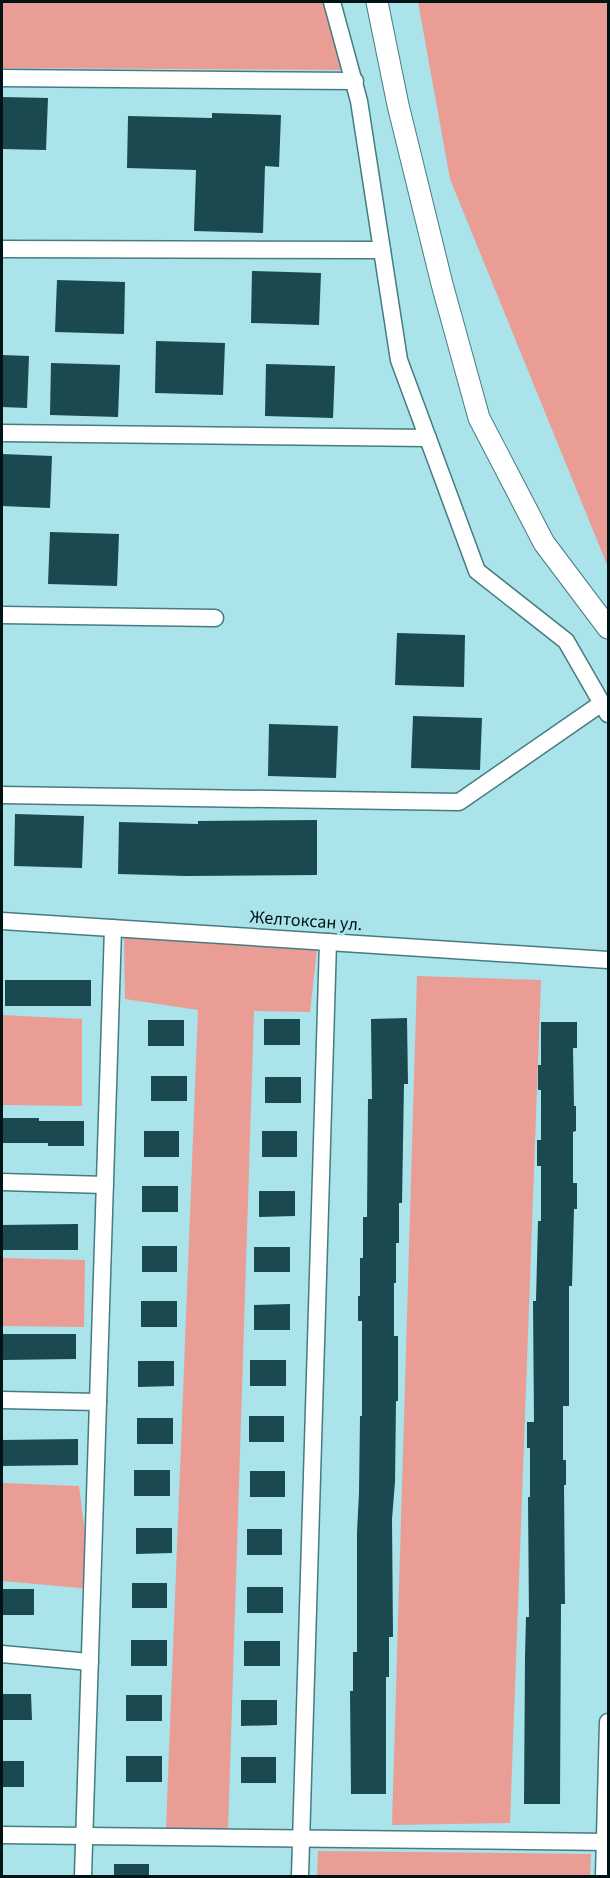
<svg xmlns="http://www.w3.org/2000/svg" width="610" height="1878" viewBox="0 0 610 1878" font-family="'Source Sans 3',sans-serif">
<style>
.green{fill:#e99d95}
.building{fill:#1a494f}
.lines{fill:none;stroke-linecap:round;stroke-linejoin:round}
.minor-casing{stroke:#457c82;stroke-width:19}
.major-casing{stroke:#457c82;stroke-width:23}
.minor{stroke:#fff;stroke-width:16}
.major{stroke:#fff;stroke-width:21}
.labels{text-anchor:middle;dominant-baseline:central;stroke-width:6;stroke-linejoin:round;paint-order:stroke}
.street-label{font-size:18px;fill:#001316;stroke:#aae3ea}
</style>
<rect width="100%" height="100%" fill="#aae3ea"/>
<g class="green">
<polygon points="2,2 325,2 345,70 2,68"/>
<polygon points="418,2 608,2 608,567 450,179"/>
<polygon points="124,937 317,949 310,1012 254,1011 228,1831 166,1828 198,1010 125,999"/>
<polygon points="417,976 541,980 510,1823 392,1825"/>
<polygon points="2,1015 82,1019 82,1106 2,1105"/>
<polygon points="2,1258 85,1260 84,1327 2,1326"/>
<polygon points="2,1483 79,1486 92,1589 2,1581"/>
<polygon points="318,1851 591,1854 590,1876 317,1876"/>
</g>
<g class="building">
<polygon points="2,97 48,98 46,150 2,149"/>
<polygon points="212,113 281,115 279,167 265,166 263,233 194,231 196,170 127,168 128,116 212,118"/>
<polygon points="252,271 321,273 319,325 251,323"/>
<polygon points="57,280 125,282 124,334 55,332"/>
<polygon points="156,341 225,343 223,395 155,393"/>
<polygon points="2,355 29,356 27,408 2,407"/>
<polygon points="51,363 120,365 118,417 50,415"/>
<polygon points="266,364 335,366 333,418 265,416"/>
<polygon points="2,454 52,456 50,508 2,506"/>
<polygon points="50,532 119,534 117,586 48,584"/>
<polygon points="397,633 465,635 464,687 395,685"/>
<polygon points="413,716 482,718 480,770 411,768"/>
<polygon points="269,724 338,726 336,778 268,776"/>
<polygon points="15,814 84,816 82,868 14,866"/>
<polygon points="317,820 317,875 186,876 118,874 119,822 198,824 198,821"/>
<rect x="5" y="980" width="86" height="26"/>
<polygon points="407,1018 408,1084 404,1084 402,1203 399,1203 399,1243 396,1243 396,1283 394,1283 394,1336 398,1336 398,1401 396,1401 395,1482 392,1519 393,1637 389,1637 389,1677 386,1677 386,1794 351,1794 350,1691 353,1691 353,1652 357,1652 357,1532 359,1493 360,1416 362,1416 362,1321 358,1321 358,1296 360,1296 360,1258 363,1258 363,1217 367,1217 368,1099 372,1099 371,1019"/>
<rect x="264" y="1019" width="36" height="26"/>
<rect x="148" y="1020" width="36" height="26"/>
<polygon points="541,1022 577,1022 577,1048 573,1048 574,1106 576,1106 576,1131 573,1132 573,1183 577,1183 577,1209 574,1209 572,1286 569,1286 569,1406 563,1406 563,1460 566,1460 566,1485 564,1485 565,1604 561,1604 560,1804 524,1804 525,1656 526,1617 529,1617 528,1497 530,1497 530,1448 527,1448 527,1422 534,1422 533,1301 536,1301 538,1221 541,1221 541,1166 537,1166 537,1140 541,1140 541,1090 538,1090 538,1065 541,1065"/>
<rect x="151" y="1076" width="36" height="25"/>
<rect x="265" y="1077" width="36" height="26"/>
<polygon points="3,1118 39,1118 39,1121 84,1121 84,1146 48,1146 48,1143 3,1143"/>
<rect x="144" y="1131" width="35" height="26"/>
<rect x="262" y="1131" width="35" height="26"/>
<rect x="142" y="1186" width="36" height="26"/>
<polygon points="259,1191 295,1191 295,1216 259,1217"/>
<polygon points="78,1224 78,1250 2,1250 2,1225"/>
<rect x="142" y="1246" width="35" height="26"/>
<rect x="254" y="1247" width="36" height="25"/>
<rect x="141" y="1301" width="36" height="26"/>
<polygon points="290,1304 290,1330 254,1330 254,1305"/>
<polygon points="2,1334 76,1334 76,1359 2,1360"/>
<rect x="250" y="1360" width="36" height="26"/>
<polygon points="138,1361 174,1361 174,1386 138,1387"/>
<rect x="249" y="1416" width="35" height="26"/>
<rect x="137" y="1418" width="36" height="26"/>
<polygon points="78,1439 78,1465 2,1466 2,1440"/>
<rect x="134" y="1470" width="36" height="26"/>
<rect x="250" y="1471" width="35" height="26"/>
<polygon points="136,1528 172,1528 172,1553 136,1554"/>
<rect x="247" y="1529" width="35" height="26"/>
<rect x="132" y="1583" width="35" height="25"/>
<rect x="247" y="1587" width="36" height="26"/>
<rect x="2" y="1589" width="32" height="26"/>
<rect x="131" y="1640" width="36" height="26"/>
<rect x="244" y="1641" width="36" height="25"/>
<polygon points="2,1694 31,1694 32,1720 2,1720"/>
<rect x="126" y="1695" width="36" height="26"/>
<polygon points="241,1700 277,1700 277,1725 241,1726"/>
<rect x="126" y="1756" width="36" height="26"/>
<rect x="241" y="1757" width="35" height="26"/>
<rect x="2" y="1761" width="22" height="26"/>
<rect x="114" y="1864" width="35" height="12"/>
</g>
<g class="lines">
<g class="minor-casing">
<g id="minor">
<polyline points="332,2 359,101 399,360 477,571 566,641 608,714"/>
<polyline points="2,78 355,81"/>
<polyline points="2,249 382,250"/>
<polyline points="2,433 428,438"/>
<polyline points="2,615 215,618"/>
<polyline points="2,795 459,802 602,703"/>
<polyline points="2,921 608,960"/>
<polyline points="2,1182 105,1185"/>
<polyline points="2,1400 98,1402"/>
<polyline points="2,1654 90,1662"/>
<polyline points="2,1835 608,1842"/>
<polyline points="83,1876 113,928"/>
<polyline points="300,1876 328,942"/>
<polyline points="604,1876 608,1722"/>
</g>
</g>
<g class="major-casing">
<polyline id="major" points="377,2 398,105 442,284 479,418 544,543 608,628"/>
</g>
<use href="#minor" class="minor"/>
<use href="#major" class="major"/>
</g>
<g class="labels">
<g class="street-label">
<text transform="translate(306 921) rotate(4)">Желтоксан ул.</text>
</g>
</g>
<rect width="610" height="1878" fill="none" stroke="#001316" stroke-width="6"/>
</svg>
